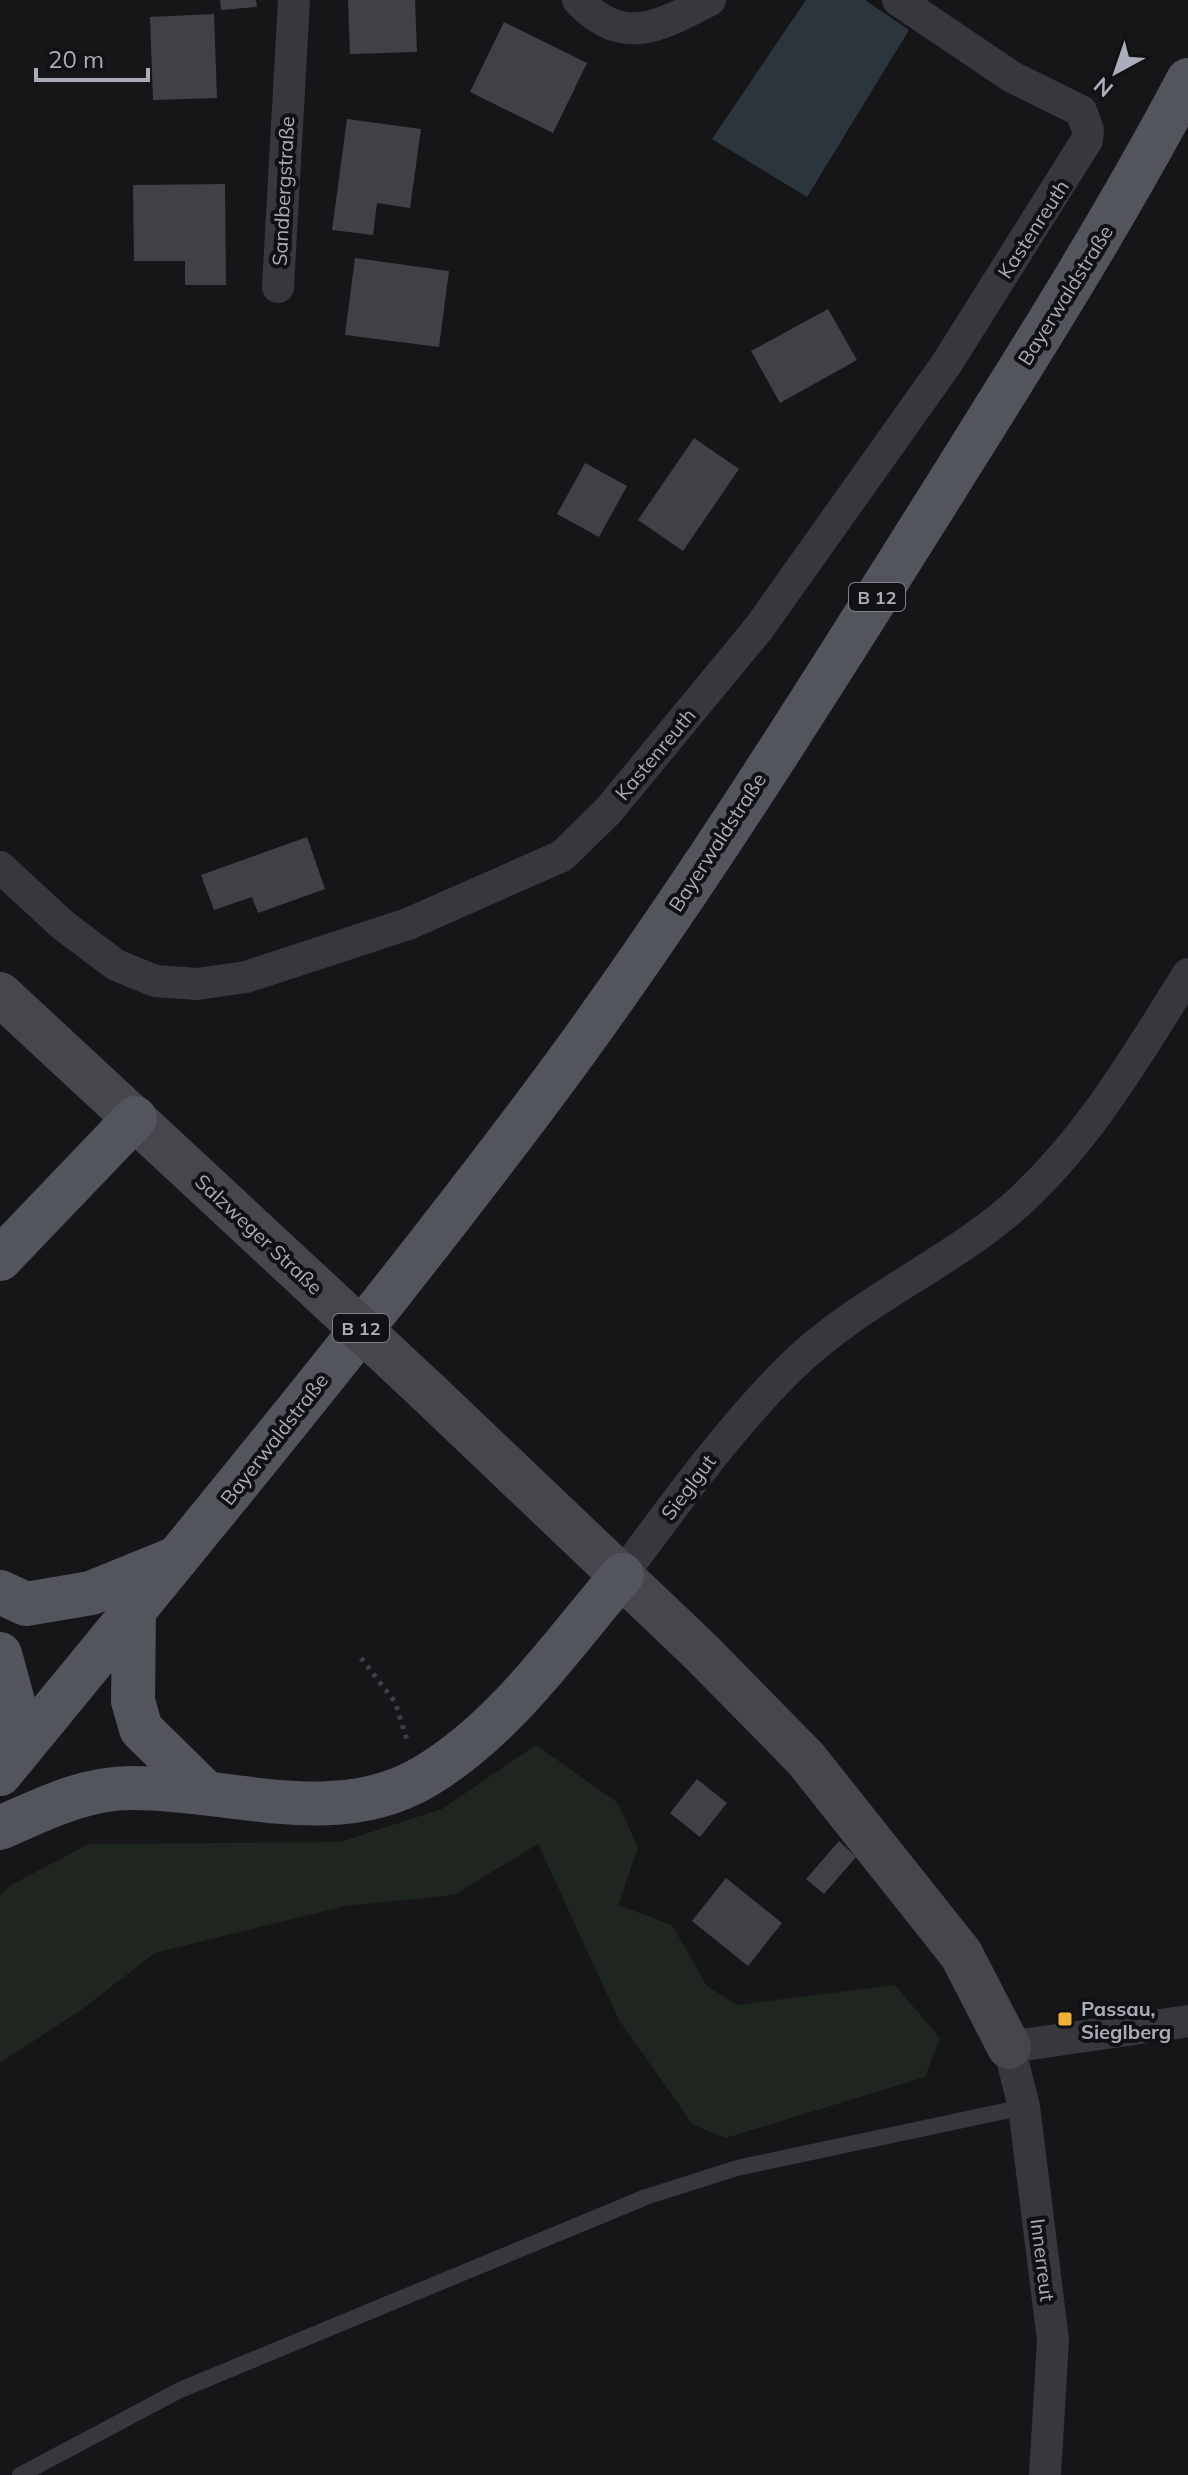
<svg xmlns="http://www.w3.org/2000/svg" width="1188" height="2475" viewBox="0 0 1188 2475" font-family="Mulish,sans-serif">
<style>
.green{fill:#1e261f}
.water{fill:#2c353c}
.building{fill:#404145}
.lines{fill:none;stroke-linecap:round;stroke-linejoin:round}
.path{stroke:#3d3f44;stroke-width:5;stroke-dasharray:4 6;stroke-linecap:butt}
.lane{stroke:#37383d;stroke-width:16}
.street{stroke:#37383d;stroke-width:32}
.secondary{stroke:#45474d;stroke-width:44}
.primary{stroke:#53555c;stroke-width:44}
.secondary-bridge{stroke:#45474d;stroke-width:44}
.poi-dot{fill:#f2b134;stroke:#111113;stroke-width:3}
.labels{text-anchor:middle;dominant-baseline:central;stroke-width:8;stroke-linejoin:round;paint-order:stroke}
.shield{fill:#111113;stroke:#7b7e86;stroke-width:2}
.shield-label{font-size:18px;font-weight:bold;fill:#a8adb8}
.street-label{font-size:20px;fill:#a8adb8;stroke:#111113}
.poi-label{font-size:20px;font-weight:bold;fill:#a8adb8;stroke:#111113;text-anchor:start}
</style>
<rect width="100%" height="100%" fill="#161618"/>
<polygon class="green" points="536,1745 618,1803 638,1848 618,1905 672,1925 707,1986 737,2005 895,1985 940,2038 925,2077 726,2138 693,2125 619,2020 538,1844 454,1895 345,1906 155,1953 81,2010 0,2063 0,1895 11,1885 89,1844 340,1842 442,1809"/>
<polygon class="water" points="806,0 865,0 909,30 807,197 712,139"/>
<g class="building">
<polygon points="220,0 256,0 257,7 221,10"/>
<polygon points="348,0 415,0 417,52 350,54"/>
<polygon points="214,14 217,98 153,100 150,17"/>
<polygon points="504,22 587,63 553,133 470,92"/>
<polygon points="347,119 421,129 410,208 377,203 373,235 332,230"/>
<polygon points="225,184 226,285 185,285 185,261 134,261 133,185"/>
<polygon points="355,258 449,271 439,347 345,335"/>
<polygon points="828,309 857,360 780,403 751,351"/>
<polygon points="694,438 739,469 683,551 638,520"/>
<polygon points="585,463 627,486 599,537 557,514"/>
<polygon points="307,837 325,889 258,913 252,897 214,910 201,875"/>
<polygon points="697,1779 727,1803 700,1837 670,1813"/>
<polygon points="839,1841 856,1857 824,1894 806,1879"/>
<polygon points="726,1878 782,1923 748,1966 692,1921"/>
</g>
<g class="lines">
<polyline class="path" points="361,1658 395,1702 407,1740"/>
<polyline class="lane" points="20,2475 180,2390 646,2197 737,2168 1024,2107"/>
<g class="street">
<path d="M578 0C623 48 660 26 710 0"/>
<polyline points="278,287 294,0"/>
<polyline points="0,867 64,926 116,965 155,981 197,984 246,977 408,924 562,856 608,811 759,628 947,363 1087,140 1088,130 1081,111 1012,77 898,0"/>
<path d="M622 1575C675 1504 727 1431 789 1369 854 1304 942 1268 1010 1210 1085 1145 1136 1057 1188 974"/>
<polyline points="1045,2475 1053,2340 1024,2107 1009,2047 1188,2021"/>
</g>
<g class="secondary">
<polyline points="0,994 309,1281"/>
<polyline points="428,1392 701,1652 806,1759 961,1954 1009,2047"/>
</g>
<g class="primary">
<polyline points="0,1259 135,1118"/>
<polyline points="0,1592 26,1604 91,1593 177,1558"/>
<polyline points="134,1613 133,1701 141,1729 204,1791"/>
<polyline points="0,1654 15,1709 6,1764"/>
<path d="M0 1774C183 1551 367 1329 540 1099 685 905 814 697 943 492 1028 356 1113 222 1188 80"/>
<path d="M0 1828C43 1809 84 1788 132 1788 228 1787 334 1830 424 1777 505 1729 561 1646 622 1575"/>
</g>
<polyline class="secondary-bridge" points="309,1281 428,1392"/>
</g>
<rect class="poi-dot" x="1057" y="2011" width="16" height="16" rx="4"/>
<g class="labels">
<g class="shield">
<rect x="849" y="583" width="56" height="28" rx="6"/>
<rect x="333" y="1314" width="56" height="28" rx="6"/>
</g>
<g class="shield-label">
<text x="877" y="597">B 12</text>
<text x="361" y="1328">B 12</text>
</g>
<g class="street-label">
<text transform="translate(283 191) rotate(-87)">Sandbergstraße</text>
<text transform="translate(1033 229) rotate(-57)">Kastenreuth</text>
<text transform="translate(1065 295) rotate(-58)">Bayerwaldstraße</text>
<text transform="translate(655 754) rotate(-50)">Kastenreuth</text>
<text transform="translate(717 842) rotate(-57)">Bayerwaldstraße</text>
<text transform="translate(259 1234) rotate(43)">Salzweger Straße</text>
<text transform="translate(274 1439) rotate(-52)">Bayerwaldstraße</text>
<text transform="translate(688 1487) rotate(-53)">Sieglgut</text>
<text transform="translate(1043 2260) rotate(83)">Innerreut</text>
</g>
<g class="poi-label">
<text x="1081" y="2008">Passau,<tspan x="1081" dy="23">Sieglberg</tspan></text>
</g>
</g>
<g transform="translate(1116 72) rotate(220)" stroke="#111113" stroke-width="6" paint-order="stroke">
<path d="M0-6L14 30L0 20L-14 30Z" fill="#a8adb8"/>
<text y="-12" font-size="22" font-weight="bold" text-anchor="middle" fill="#a8adb8">N</text>
</g>
<path d="M36 68v12h112v-12" fill="none" stroke="#a8adb8" stroke-width="4"/>
<text x="48" y="68" font-size="24" fill="#a8adb8" stroke="#111113" stroke-width="6" paint-order="stroke">20 m</text>
</svg>
